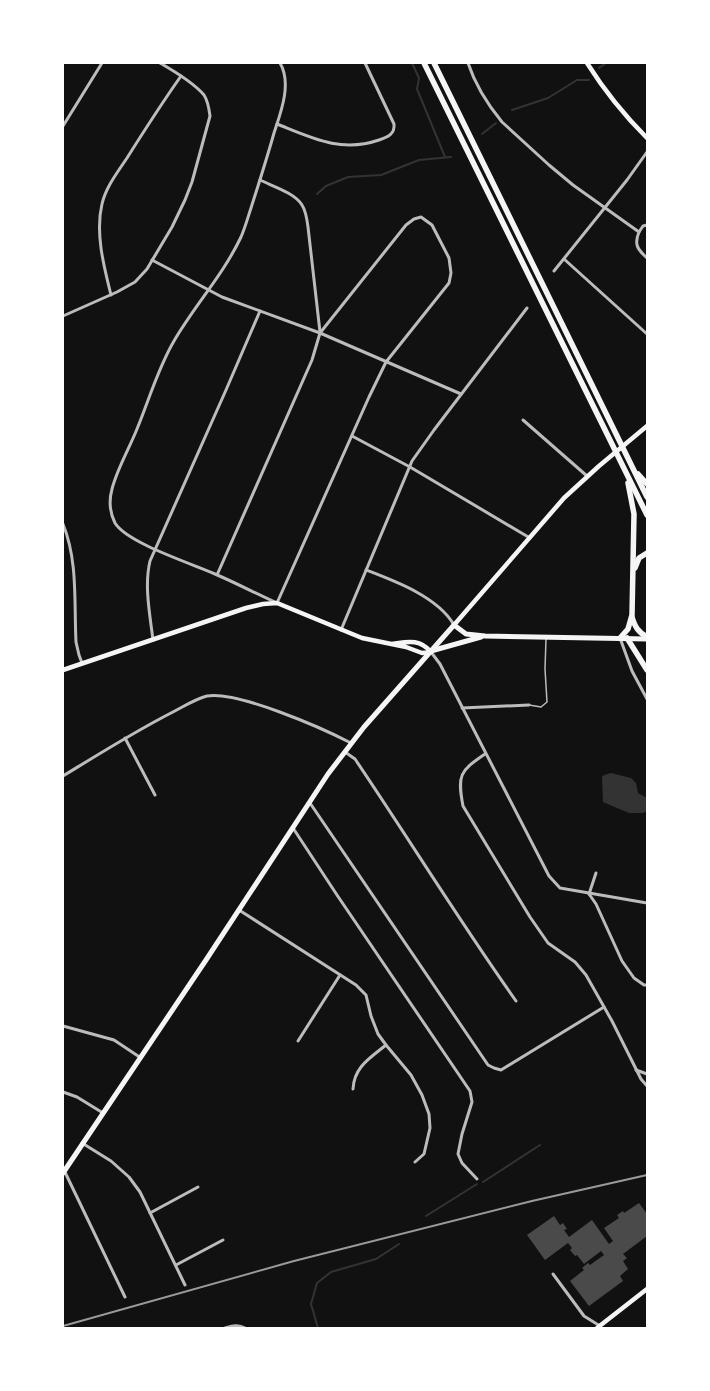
<svg xmlns="http://www.w3.org/2000/svg" width="710" height="1391" viewBox="0 0 710 1391" font-family="'Roboto Condensed',sans-serif">
<style>
.water{fill:#333}
.lines{fill:none;stroke-linecap:round;stroke-linejoin:round}
.stream{stroke:#333;stroke-width:2}
.building{fill:#4a4a4a}
.service{stroke:#bcbcbc;stroke-width:1.5}
.minor{stroke:#bcbcbc;stroke-width:3}
.secondary{stroke:#f5f5f5;stroke-width:4.5}
.trunk{stroke:#f5f5f5;stroke-width:5}
.motorway{stroke:#f5f5f5;stroke-width:5.5}
.rail{stroke:#9a9a9a;stroke-width:2}
</style>
<rect width="100%" height="100%" fill="#111"/>
<polygon class="water" points="611,773 631,778 636,783 638,793 647,798 647,811 643,813 629,813 603,802 602,777 604,775"/>
<g class="lines">
<g class="stream">
<polyline points="412,63 419,78 417,89 445,157"/>
<polyline points="599,68 606,63"/>
<polyline points="512,110 548,98 577,80 589,80"/>
<polyline points="482,134 496,123"/>
<polyline points="317,194 326,186 348,177 381,175 419,160 451,157"/>
<polyline points="483,1182 540,1145"/>
<polyline points="426,1216 477,1184"/>
<polyline points="318,1328 311,1304 317,1283 331,1272 376,1259 399,1244"/>
</g>
</g>
<polygon class="building" points="639,1203 647,1214 647,1236 623,1254 627,1258 623,1261 628,1269 620,1276 623,1281 589,1306 570,1281 584,1270 582,1268 588,1263 590,1265 604,1255 601,1251 584,1264 577,1255 575,1256 570,1250 572,1248 568,1243 545,1260 527,1235 554,1216 560,1225 563,1223 567,1229 564,1230 569,1237 592,1220 609,1244 613,1241 604,1228 619,1218 617,1215 623,1211 624,1213"/>
<g class="lines">
<polyline class="service" points="529,705 541,707 547,702 545,669 546,639"/>
<g class="minor">
<path d="M468 63C475 84 488 105 502 122L549 165 573 185 639 232C634 244 637 249 647 258"/>
<path d="M277 124C312 138 341 153 379 140 388 137 395 134 394 124L365 63"/>
<polyline points="63,126 102,63"/>
<path d="M260 180C272 186 295 193 302 205 306 211 307 219 308 227L320 332"/>
<polyline points="639,232 643,226 647,225"/>
<polyline points="564,259 647,334"/>
<polyline points="152,260 222,297 320,333 461,394"/>
<polyline points="554,271 627,180 647,152"/>
<path d="M111 295C104 267 95 233 102 204 106 187 117 173 127 158 144 131 162 103 181 76"/>
<path d="M63 316 117 292 135 282 147 269 172 227 185 200 192 182 210 116C209 108 208 101 204 95 193 82 174 71 160 63"/>
<polyline points="523,420 587,476"/>
<polyline points="352,436 410,467 530,538"/>
<path d="M63 524C78 561 74 602 76 642L79 655 82 663"/>
<path d="M366 570C395 581 438 597 454 625"/>
<path d="M217 575 312 360 320 333 406 225 414 219 421 217 432 225 449 258 451 273 449 283 386 362 369 397 277 603C257 594 236 583 215 574 193 564 127 543 115 523 110 513 109 500 112 489 117 469 129 449 137 429 149 400 158 368 174 341 195 305 223 275 241 237 245 228 248 217 251 208 259 183 267 158 274 133 281 112 292 83 280 63"/>
<polyline points="341,630 412,461 434,430 527,308"/>
<polyline points="620,638 632,671 647,699"/>
<path d="M153 640C150 615 144 586 150 561L226 390 260 311"/>
<polyline points="431,652 440,664 549,876 560,888 647,903"/>
<polyline points="462,708 529,705"/>
<polyline points="125,738 155,795"/>
<path d="M345 752 355 759C409 839 460 922 516 1001"/>
<path d="M485 754C460 771 457 775 463 806L530 917 548 943 575 962 586 975 612 1021 641 1079 647 1086"/>
<path d="M63 776C99 754 134 732 171 713 183 707 195 699 207 696 238 691 322 728 351 743"/>
<polyline points="310,803 488,1065 494,1068 501,1070 604,1007"/>
<polyline points="293,828 337,895 470,1091 472,1102 462,1134 458,1154 462,1163 477,1179"/>
<polyline points="589,894 596,904 622,961 634,978 644,985 647,985"/>
<polyline points="589,894 596,873"/>
<polyline points="239,910 356,985 366,995 371,1016 378,1034 386,1045 411,1075 422,1095 429,1114 430,1128 424,1154 415,1162"/>
<polyline points="63,1026 114,1040 141,1058"/>
<polyline points="298,1041 340,975"/>
<polyline points="636,1070 647,1074"/>
<path d="M353 1089C354 1067 370 1058 386 1045"/>
<polyline points="63,1092 77,1097 103,1113"/>
<polyline points="82,1143 111,1161 129,1177 140,1192 185,1285"/>
<polyline points="63,1168 125,1297"/>
<polyline points="150,1213 198,1187"/>
<polyline points="176,1265 223,1240"/>
<polyline points="553,1274 584,1316 600,1326"/>
<path d="M225 1328C232 1326 238 1324 245 1328"/>
</g>
<g class="secondary">
<path d="M587 63C604 90 624 115 647 138"/>
<polyline points="454,625 564,498 599,466 647,426"/>
<path d="M63 670 246 608 263 604 277 603 362 638 406 647 422 653 431 652C419 638 407 642 391 644"/>
<polyline points="597,1328 647,1289"/>
</g>
<g class="trunk">
<polyline points="431,651 481,637"/>
<polyline points="63,1173 206,960 328,774 364,727 454,625 466,634 485,636 647,639"/>
</g>
<g class="motorway">
<polyline points="424,63 647,515"/>
<polyline points="434,63 647,497"/>
<polyline points="638,474 647,484"/>
<polyline points="635,568 639,558 647,553"/>
<path d="M632 617C635 627 638 632 647 637"/>
<polyline points="620,638 628,629 632,615 634,514 628,483"/>
<polyline points="627,638 647,670"/>
</g>
<polyline class="rail" points="63,1326 294,1261 532,1201 647,1175"/>
</g>
<rect width="710" height="1391" fill="none" stroke="#ffffff" stroke-width="128"/>
</svg>
